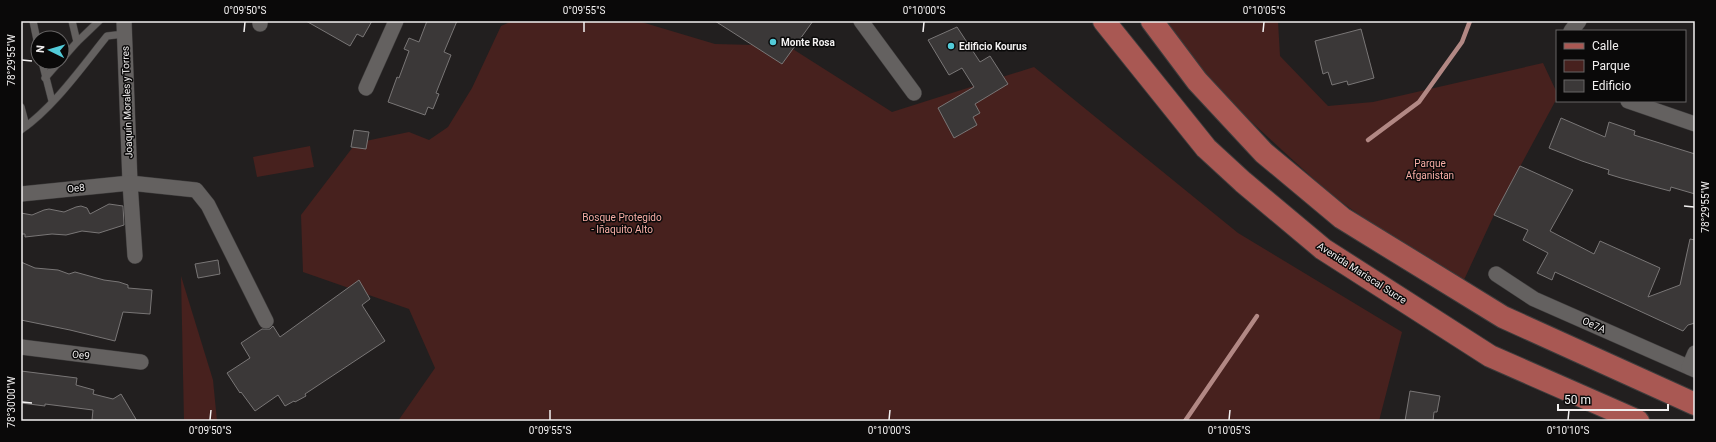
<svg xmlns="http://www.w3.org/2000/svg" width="1716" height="442" viewBox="0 0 1716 442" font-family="Roboto,sans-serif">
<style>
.green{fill:#47211e}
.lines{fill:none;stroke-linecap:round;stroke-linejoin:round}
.stream{stroke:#b28884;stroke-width:4.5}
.building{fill:#3b3838;stroke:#797676}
.lane-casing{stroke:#3e3c3c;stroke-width:8}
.street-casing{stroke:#3e3c3c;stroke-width:16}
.primary-casing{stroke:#3e3c3c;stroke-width:24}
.lane{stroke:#646160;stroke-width:7}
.street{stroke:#646160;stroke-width:15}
.primary{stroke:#a95853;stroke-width:22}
.ticks{fill:none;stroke:#f2f0f0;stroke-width:1.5}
.poi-dot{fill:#52cbd9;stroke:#0a0909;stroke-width:1.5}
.labels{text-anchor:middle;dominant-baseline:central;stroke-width:3;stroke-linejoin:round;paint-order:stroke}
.poi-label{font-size:10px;font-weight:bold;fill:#f2f0f0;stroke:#0a0909;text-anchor:start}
.street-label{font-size:10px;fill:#f2f0f0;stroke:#0a0909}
.park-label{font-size:10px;fill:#f7ada5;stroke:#0a0909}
.neatline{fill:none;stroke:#f2f0f0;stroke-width:1.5}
.ticks-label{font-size:10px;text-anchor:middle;fill:#f2f0f0}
</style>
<rect width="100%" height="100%" fill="#221f1f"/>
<g class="green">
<polygon points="512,21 638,21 715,44 788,46 892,112 1034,67 1238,233 1402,332 1379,421 398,421 435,368 409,309 303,272 301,215 356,143 409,132 429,140 448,127 472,88 501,26"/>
<polygon points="1152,21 1278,21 1280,56 1328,106 1373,102 1543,63 1557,93 1557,98 1494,215 1463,282 1368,221 1330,194 1221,94"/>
<polygon points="310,146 314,167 257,177 253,157"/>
<polygon points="181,276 213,380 217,421 184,421"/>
</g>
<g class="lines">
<g class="stream">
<polyline points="1368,140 1419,102 1462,42 1470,21"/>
<polyline points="1185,421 1257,316"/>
</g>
</g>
<g class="building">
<polygon points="306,21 372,21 363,37 357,34 350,46"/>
<polygon points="427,21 457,21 444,52 451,55 436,93 439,94 433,109 428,107 425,115 388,102 397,77 399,78 409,51 404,49 409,38 419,42"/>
<polygon points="715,21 813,21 782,64"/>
<polygon points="957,27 980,62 990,56 1008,84 975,104 980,113 973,117 977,125 954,138 938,108 974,87 962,68 949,75 928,40"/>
<polygon points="1361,29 1374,78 1348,85 1347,81 1332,85 1328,72 1323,74 1315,41"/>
<polygon points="1561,118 1605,137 1609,122 1635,131 1634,135 1695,154 1695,194 1671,187 1670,191 1621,178 1608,174 1609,170 1582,161 1549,148"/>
<polygon points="354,130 369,132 366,149 351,147"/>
<polygon points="1520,166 1573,190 1550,231 1594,254 1600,241 1660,268 1648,297 1680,285 1690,239 1695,240 1695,323 1688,325 1683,331 1555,272 1552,280 1537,273 1548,253 1523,240 1528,230 1494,215"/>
<polygon points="109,204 123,206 124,225 99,233 82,231 66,235 52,234 25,237 25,234 21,234 21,213 32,215 44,210 49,209 64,212 76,207 81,206 87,208 90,214"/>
<polygon points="218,260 220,274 198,278 195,264"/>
<polygon points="21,262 35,268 58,270 69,274 75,272 104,280 119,282 128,285 128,288 152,290 150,314 123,312 115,341 70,330 21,320"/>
<polygon points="359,280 370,299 362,305 385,341 305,394 306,396 295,402 294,401 285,406 278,395 255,411 241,392 240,393 227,373 250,358 241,343 262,329 270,329 273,326 280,337"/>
<polygon points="21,371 77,378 76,385 94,390 93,394 113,399 121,394 137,421 98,421 92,420 93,410 45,404 45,406 21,403"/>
<polygon points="1410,391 1440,396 1437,412 1434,412 1433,421 1405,421"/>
</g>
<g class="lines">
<g class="lane-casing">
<g id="lane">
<polyline points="33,21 38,45"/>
<polyline points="77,42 99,21"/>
<polyline points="62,59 77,42 72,21"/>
<polyline points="42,62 52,101"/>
<polyline points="45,78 59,62"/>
<polyline points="21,107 26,126"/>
<path d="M21 130C54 107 82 67 107 36L124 34"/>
</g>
</g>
<g class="street-casing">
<g id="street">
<polyline points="124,21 130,183 135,256"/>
<polyline points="260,21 260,24"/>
<polyline points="861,21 914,93"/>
<polyline points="1571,31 1579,21"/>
<polyline points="366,88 396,21"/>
<polyline points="1628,101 1695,124"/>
<polyline points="21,194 130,183 196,190 208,205 266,321"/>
<polyline points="1496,274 1534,299 1695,370"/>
<polyline points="21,347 141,362"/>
<polyline points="1689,367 1695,353"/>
</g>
</g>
<g class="primary-casing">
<g id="primary">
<polyline points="1104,21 1206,148 1243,182 1323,249 1490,356 1638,421"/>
<polyline points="1152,21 1197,81 1264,153 1342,218 1503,317 1695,404"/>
</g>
</g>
<use href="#lane" class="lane"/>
<use href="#street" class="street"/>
<use href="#primary" class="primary"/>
</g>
<path class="ticks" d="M244 32 245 22M584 32V22M923 32 924 22M1263 32 1264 22M22 60 32 61M1684 206 1694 207M22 402 32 403M210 420 211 410M550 420V410M889 420 890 410M1229 420 1230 410M1568 420 1569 410"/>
<g class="poi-dot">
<circle cx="773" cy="42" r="4"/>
<circle cx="951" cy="46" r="4"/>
</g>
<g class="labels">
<g class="poi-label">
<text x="781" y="42">Monte Rosa</text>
<text x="959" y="46">Edificio Kourus</text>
</g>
<g class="street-label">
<text transform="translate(127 102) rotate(-92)">Joaquín Morales y Torres</text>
<text transform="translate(76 188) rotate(-6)">Oe8</text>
<text transform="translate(1362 273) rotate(33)">Avenida Mariscal Sucre</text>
<text transform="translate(1594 325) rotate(24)">Oe7A</text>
<text transform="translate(81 355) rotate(7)">Oe9</text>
</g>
<g class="park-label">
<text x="1430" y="163">Parque<tspan x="1430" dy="12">Afganistan</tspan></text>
<text x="622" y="217">Bosque Protegido<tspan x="622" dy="12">- Iñaquito Alto</tspan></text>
</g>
</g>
<rect width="1716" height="442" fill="none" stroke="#0a0909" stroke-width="44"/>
<rect x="1556" y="30" width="130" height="72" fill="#0a0909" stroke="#676565"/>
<rect x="1564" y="43" width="20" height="6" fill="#a95853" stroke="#676565"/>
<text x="1592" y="50" font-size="12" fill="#f2f0f0">Calle</text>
<rect x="1564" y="60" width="20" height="12" fill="#47211e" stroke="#676565"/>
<text x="1592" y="70" font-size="12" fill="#f2f0f0">Parque</text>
<rect x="1564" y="80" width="20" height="12" fill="#3b3838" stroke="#676565"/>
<text x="1592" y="90" font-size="12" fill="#f2f0f0">Edificio</text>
<g transform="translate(50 50) rotate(275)"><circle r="19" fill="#0a0909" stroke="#676565"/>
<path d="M0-3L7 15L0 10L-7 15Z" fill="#52cbd9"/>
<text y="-6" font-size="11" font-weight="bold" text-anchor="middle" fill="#f2f0f0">N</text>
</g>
<path d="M1558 404v6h110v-6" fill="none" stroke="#f2f0f0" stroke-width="2"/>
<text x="1564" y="404" font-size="12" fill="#f2f0f0" stroke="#0a0909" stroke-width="3" paint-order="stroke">50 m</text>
<rect x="22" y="22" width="1672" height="398" class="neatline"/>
<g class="ticks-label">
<text x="245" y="14">0°09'50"S</text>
<text x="584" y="14">0°09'55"S</text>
<text x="924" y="14">0°10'00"S</text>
<text x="1264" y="14">0°10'05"S</text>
<text transform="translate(11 60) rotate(-90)" y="4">78°29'55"W</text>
<text transform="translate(1705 207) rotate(-90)" y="4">78°29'55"W</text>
<text transform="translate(11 402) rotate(-90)" y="4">78°30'00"W</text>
<text x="210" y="434">0°09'50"S</text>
<text x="550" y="434">0°09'55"S</text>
<text x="889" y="434">0°10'00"S</text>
<text x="1229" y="434">0°10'05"S</text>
<text x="1568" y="434">0°10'10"S</text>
</g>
</svg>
